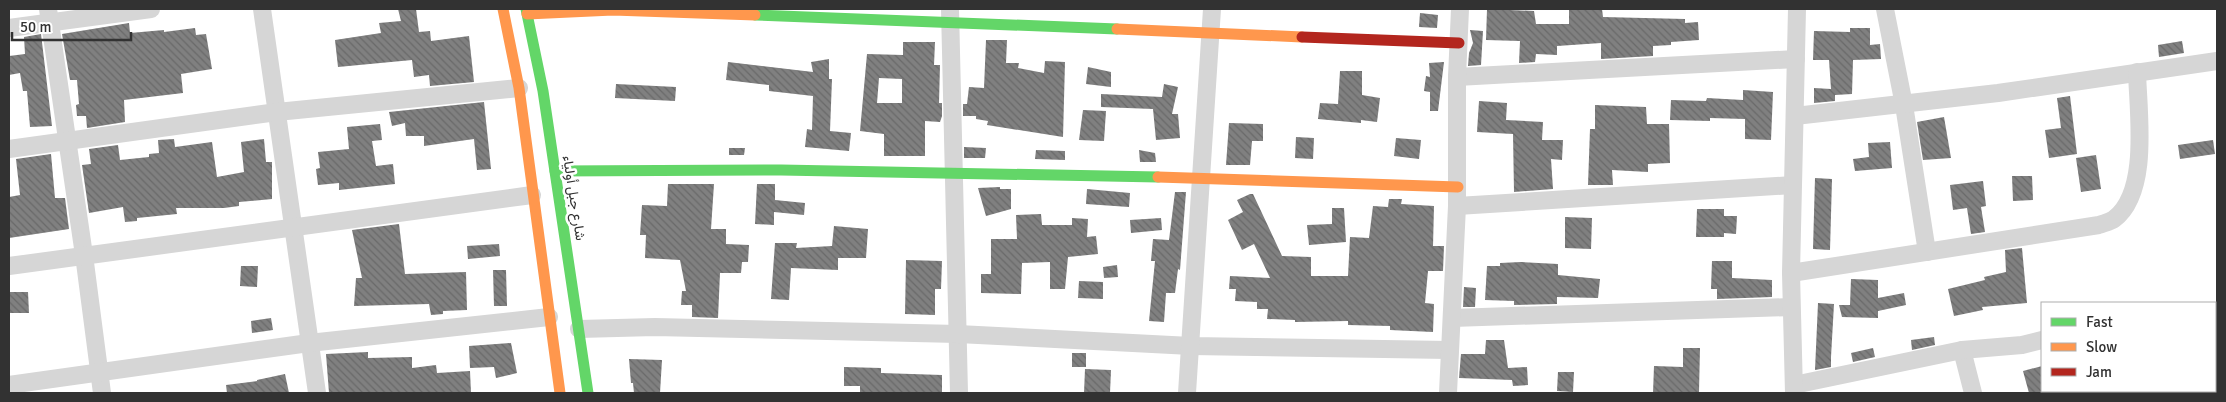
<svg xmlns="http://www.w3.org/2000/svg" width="2226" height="402" viewBox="0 0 2226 402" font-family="Signika,Vazirmatn,sans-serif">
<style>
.building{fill:url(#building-back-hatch);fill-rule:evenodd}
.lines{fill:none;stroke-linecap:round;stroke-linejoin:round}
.street{stroke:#d6d6d6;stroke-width:18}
.fast{stroke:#63d668;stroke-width:11}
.slow{stroke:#ff974d;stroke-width:11}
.jam{stroke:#b3261e;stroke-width:11}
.labels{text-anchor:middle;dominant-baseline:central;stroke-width:5;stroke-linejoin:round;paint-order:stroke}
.street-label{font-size:14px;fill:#323232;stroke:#fff}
</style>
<defs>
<pattern id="building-back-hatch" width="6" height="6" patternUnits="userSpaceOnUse" patternTransform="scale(1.25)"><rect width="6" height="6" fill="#808080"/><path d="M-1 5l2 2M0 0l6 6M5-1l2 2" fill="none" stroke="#696969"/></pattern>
</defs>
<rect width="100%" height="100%" fill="#fff"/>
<g class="building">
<polygon points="398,9 416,9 419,32 430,31 431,41 469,36 474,82 430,86 429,75 414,77 412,60 338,67 335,40 381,33 379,23 401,21"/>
<polygon points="1487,9 1534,11 1536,24 1569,24 1569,9 1602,9 1603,17 1685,19 1685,23 1698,22 1699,40 1671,42 1671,45 1653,46 1653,56 1601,59 1601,43 1557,46 1557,55 1536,54 1535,62 1519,63 1520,41 1486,40"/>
<polygon points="1420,13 1438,15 1437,28 1419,27"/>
<polygon points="129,23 130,33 164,30 164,32 195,28 196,35 206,34 212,69 181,74 183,93 124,100 125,122 87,128 86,116 77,116 76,105 79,104 77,80 70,80 62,34"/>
<polygon points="1850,28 1870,28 1870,45 1880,44 1881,59 1853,60 1852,94 1835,95 1835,101 1814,103 1814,88 1831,89 1829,60 1813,60 1814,31 1850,32"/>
<polygon points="1470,30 1483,31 1481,65 1468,66 1469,53 1473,43"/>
<polygon points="41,34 52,126 30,127 27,91 23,91 20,73 9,75 9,56 25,54 24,37"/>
<polygon points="986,40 1007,40 1006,63 1019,63 1018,68 1044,73 1045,61 1065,62 1063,137 987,125 988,121 976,119 976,116 963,116 963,104 967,104 969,87 984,88"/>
<polygon points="2182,41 2184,53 2159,57 2158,45"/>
<path d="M903 42H935L934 65H940L939 103H942V116L940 122 925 121V156H884V134L860 131 867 54 903 55ZM879 78 902 79V103H877Z"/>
<polygon points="829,59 829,79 832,79 830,131 851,133 849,151 805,147 807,129 812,130 813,96 769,91 769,85 726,80 728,62 813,72 811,62"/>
<polygon points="1444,62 1438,111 1430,111 1430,92 1424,91 1426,76 1430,77 1429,63"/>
<polygon points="1088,67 1111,72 1111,87 1086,84"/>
<polygon points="1340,71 1362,71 1362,95 1380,98 1377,122 1361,120 1361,123 1318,119 1320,103 1338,104"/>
<polygon points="616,84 676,87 675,101 615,98"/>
<polygon points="1164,84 1178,87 1172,114 1178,114 1180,138 1156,140 1153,109 1101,107 1101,94 1162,97"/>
<polygon points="1743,90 1773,92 1771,140 1745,139 1745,119 1710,118 1710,121 1670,120 1671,100 1706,101 1707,98 1743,100"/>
<polygon points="2070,96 2077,154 2049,158 2045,130 2061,128 2057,98"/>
<polygon points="1479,101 1507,103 1506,120 1543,122 1542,140 1563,140 1562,160 1551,159 1553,189 1514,192 1513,134 1477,132"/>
<polygon points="484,102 491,169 477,170 474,139 424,146 424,136 406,136 405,123 392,126 389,112"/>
<polygon points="1595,105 1646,107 1647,124 1669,124 1670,163 1648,164 1648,172 1612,170 1613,185 1588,185 1590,129 1595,129"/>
<polygon points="1083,110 1106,111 1104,141 1079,140"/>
<polygon points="1944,117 1951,158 1923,160 1917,122"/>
<polygon points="1229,123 1263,124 1263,141 1252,141 1250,165 1226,165"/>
<polygon points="380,124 382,140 372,141 376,166 393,164 395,184 339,190 339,183 318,185 316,169 320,168 318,152 349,149 347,127"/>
<polygon points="1296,137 1314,138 1313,159 1295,158"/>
<polygon points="1396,138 1421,140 1419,159 1394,156"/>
<polygon points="174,139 175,147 212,142 217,177 244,172 241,142 264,139 266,162 272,162 272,199 239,202 239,206 224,208 176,208 177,214 137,218 137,221 125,222 123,207 89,213 82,165 91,164 89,149 118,145 120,160 149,157 149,154 159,153 158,140"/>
<polygon points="2213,140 2215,154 2180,159 2178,145"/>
<polygon points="1890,142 1892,168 1855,171 1853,159 1869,157 1868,143"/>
<polygon points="964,147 986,148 985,158 964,158"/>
<polygon points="729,148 745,148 744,155 729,155"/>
<polygon points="1036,150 1065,151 1065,160 1035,159"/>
<polygon points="1139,150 1155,153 1156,162 1140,162"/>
<polygon points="51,154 55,198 65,198 69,229 9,238 9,197 20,195 16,159"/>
<polygon points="2096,155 2101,189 2081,192 2076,158"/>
<polygon points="2012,176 2032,176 2033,200 2013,201"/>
<polygon points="1815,178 1832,179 1830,250 1813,249"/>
<polygon points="1983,181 1986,206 1981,207 1985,232 1971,234 1967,208 1953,210 1950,185"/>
<polygon points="668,184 714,184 711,229 726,229 726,244 749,245 748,262 742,262 741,273 720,273 718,318 692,317 692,305 681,305 682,291 686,291 680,260 645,258 646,235 640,235 642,205 667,206"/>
<polygon points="757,184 775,184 775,200 805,203 804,215 774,212 774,225 755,224"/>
<polygon points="1000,187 1000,189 1011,189 1011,209 986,216 978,188"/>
<polygon points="1087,189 1130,193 1129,207 1086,204"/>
<polygon points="1175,192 1186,192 1180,270 1178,269 1175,293 1166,293 1164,322 1149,321 1155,261 1151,261 1153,239 1169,240"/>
<polygon points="1250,194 1253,194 1282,256 1311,257 1311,276 1348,276 1350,237 1369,238 1373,206 1388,207 1389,199 1402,199 1401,204 1434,206 1433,246 1444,246 1443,271 1428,271 1425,303 1434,304 1433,332 1390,330 1390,326 1348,325 1348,321 1295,322 1295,320 1267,319 1268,309 1257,309 1257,302 1235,301 1236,289 1229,289 1230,276 1270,278 1254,244 1242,250 1228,220 1243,212 1237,200"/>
<polygon points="1332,208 1344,208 1346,242 1309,245 1307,225 1332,224"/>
<polygon points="1697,209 1724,209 1724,216 1737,216 1736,234 1724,233 1724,237 1696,237"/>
<polygon points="1041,214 1042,225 1072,225 1072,218 1088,219 1087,237 1096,236 1098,254 1068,257 1065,289 1050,289 1050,262 1022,263 1021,294 981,293 981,274 991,274 991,239 1017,239 1016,215"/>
<polygon points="1565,217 1592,218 1591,249 1565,248"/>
<polygon points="1161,218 1162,230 1131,233 1130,220"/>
<polygon points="399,224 405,274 466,272 467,310 443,311 443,314 431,315 429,304 354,306 356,278 362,278 352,230"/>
<polygon points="834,226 868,229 866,258 838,258 838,270 791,268 789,300 771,299 775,243 797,243 796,248 832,246"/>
<polygon points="499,244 500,256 468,259 467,246"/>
<polygon points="2022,248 2027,303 1982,307 1983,310 1954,316 1948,289 1985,280 1984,277 2006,272 2005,250"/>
<polygon points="906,260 942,261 941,289 935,289 935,315 905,314"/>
<polygon points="1712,261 1732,261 1732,278 1772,280 1772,297 1717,299 1717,289 1711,289"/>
<polygon points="1521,262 1558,264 1558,275 1600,279 1598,298 1557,297 1557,304 1514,305 1514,301 1485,300 1487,266 1500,266 1500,263"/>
<polygon points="1117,265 1118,277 1104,278 1103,267"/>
<polygon points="241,266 258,266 257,287 240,286"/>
<polygon points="493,270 506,270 507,306 494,306"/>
<polygon points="1851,279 1878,280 1878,298 1904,293 1906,305 1878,311 1878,318 1842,317 1839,305 1850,305"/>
<polygon points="1079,281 1103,282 1103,299 1078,298"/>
<polygon points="1464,287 1476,288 1475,307 1463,307"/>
<polygon points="9,292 28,292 29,313 9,313"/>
<polygon points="1818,303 1834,304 1831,357 1831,367 1815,370"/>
<polygon points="271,318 273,330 252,333 251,321"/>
<polygon points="1934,337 1935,345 1912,350 1911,340"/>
<polygon points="1486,340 1504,340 1508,368 1527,367 1528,385 1513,386 1512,380 1459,378 1461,354 1485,354"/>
<polygon points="511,343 517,373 496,378 494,367 470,368 469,346"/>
<polygon points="1683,348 1700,348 1699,392 1653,393 1654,366 1683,367"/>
<polygon points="1873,348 1875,357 1853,362 1851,353"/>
<polygon points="368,352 368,358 412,357 412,368 436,365 437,373 470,371 471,393 329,393 326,354"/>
<rect x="1072" y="353" width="14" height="14"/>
<polygon points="629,359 662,360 660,393 634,393 633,383 631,383"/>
<polygon points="2042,366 2042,393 2029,393 2023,371"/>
<polygon points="844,367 881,368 881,373 942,375 942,393 860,393 860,386 844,386"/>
<polygon points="1085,369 1111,370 1110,393 1084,393"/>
<polygon points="1558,372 1574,372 1573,392 1557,391"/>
<polygon points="285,374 289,393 227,393 226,385 257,381 257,380"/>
</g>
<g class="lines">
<g class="street">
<polyline points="48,9 84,255 102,393"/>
<polyline points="262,9 317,393"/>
<polyline points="950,9 959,393"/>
<polyline points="1885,9 1904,105 1927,252"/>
<polyline points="9,28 151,9"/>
<polyline points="1457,77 1796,59"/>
<polyline points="1795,116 1998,93 2217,61"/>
<polyline points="9,149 277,112 519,88"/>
<polyline points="1457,206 1793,185"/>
<polyline points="9,266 532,195"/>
<path d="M1791 273 2099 225C2104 223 2110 222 2114 219 2150 192 2138 112 2137 72"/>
<polyline points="1452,318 1791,307"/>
<polyline points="2215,324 2217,324"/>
<polyline points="579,329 655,327 958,334 1191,346 1449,350"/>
<polyline points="1962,350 1973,393"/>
<polyline points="9,385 309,343 549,317"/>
<polyline points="1794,385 1962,350 2022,345 2042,340"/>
<polyline points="1187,393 1212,9"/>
<polyline points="1448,393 1457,206 1457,77 1460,9"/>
<polyline points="1794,393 1791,273 1797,9"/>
</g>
<g class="fast">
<polyline points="526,9 543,91 588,393"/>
<polyline points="755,15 1117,29"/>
<polyline points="555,171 781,170 1158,177"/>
</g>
<g class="slow">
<polyline points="503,9 519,88 560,393"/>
<polyline points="527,14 613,10 755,15"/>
<polyline points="1117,29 1302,37"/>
<polyline points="1158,177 1458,187"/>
</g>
<polyline class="jam" points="1302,37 1459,43"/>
</g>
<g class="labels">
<g class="street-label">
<text transform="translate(574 198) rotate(81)">شارع جبل أولياء</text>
</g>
</g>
<rect width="2226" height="402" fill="none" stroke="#323232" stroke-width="20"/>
<rect x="2041" y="302" width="175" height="90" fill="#ffffff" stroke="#adadad"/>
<rect x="2051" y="318" width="25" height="8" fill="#63d668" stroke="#adadad"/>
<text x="2086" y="327" font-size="15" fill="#323232">Fast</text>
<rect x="2051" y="343" width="25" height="8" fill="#ff974d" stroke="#adadad"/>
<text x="2086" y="352" font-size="15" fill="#323232">Slow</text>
<rect x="2051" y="368" width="25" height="8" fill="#b3261e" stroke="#adadad"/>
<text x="2086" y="377" font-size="15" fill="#323232">Jam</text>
<path d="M12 32v8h119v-8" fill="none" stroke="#323232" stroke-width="2.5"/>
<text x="20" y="32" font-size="15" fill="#323232" stroke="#ffffff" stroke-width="4" paint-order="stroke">50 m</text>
</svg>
